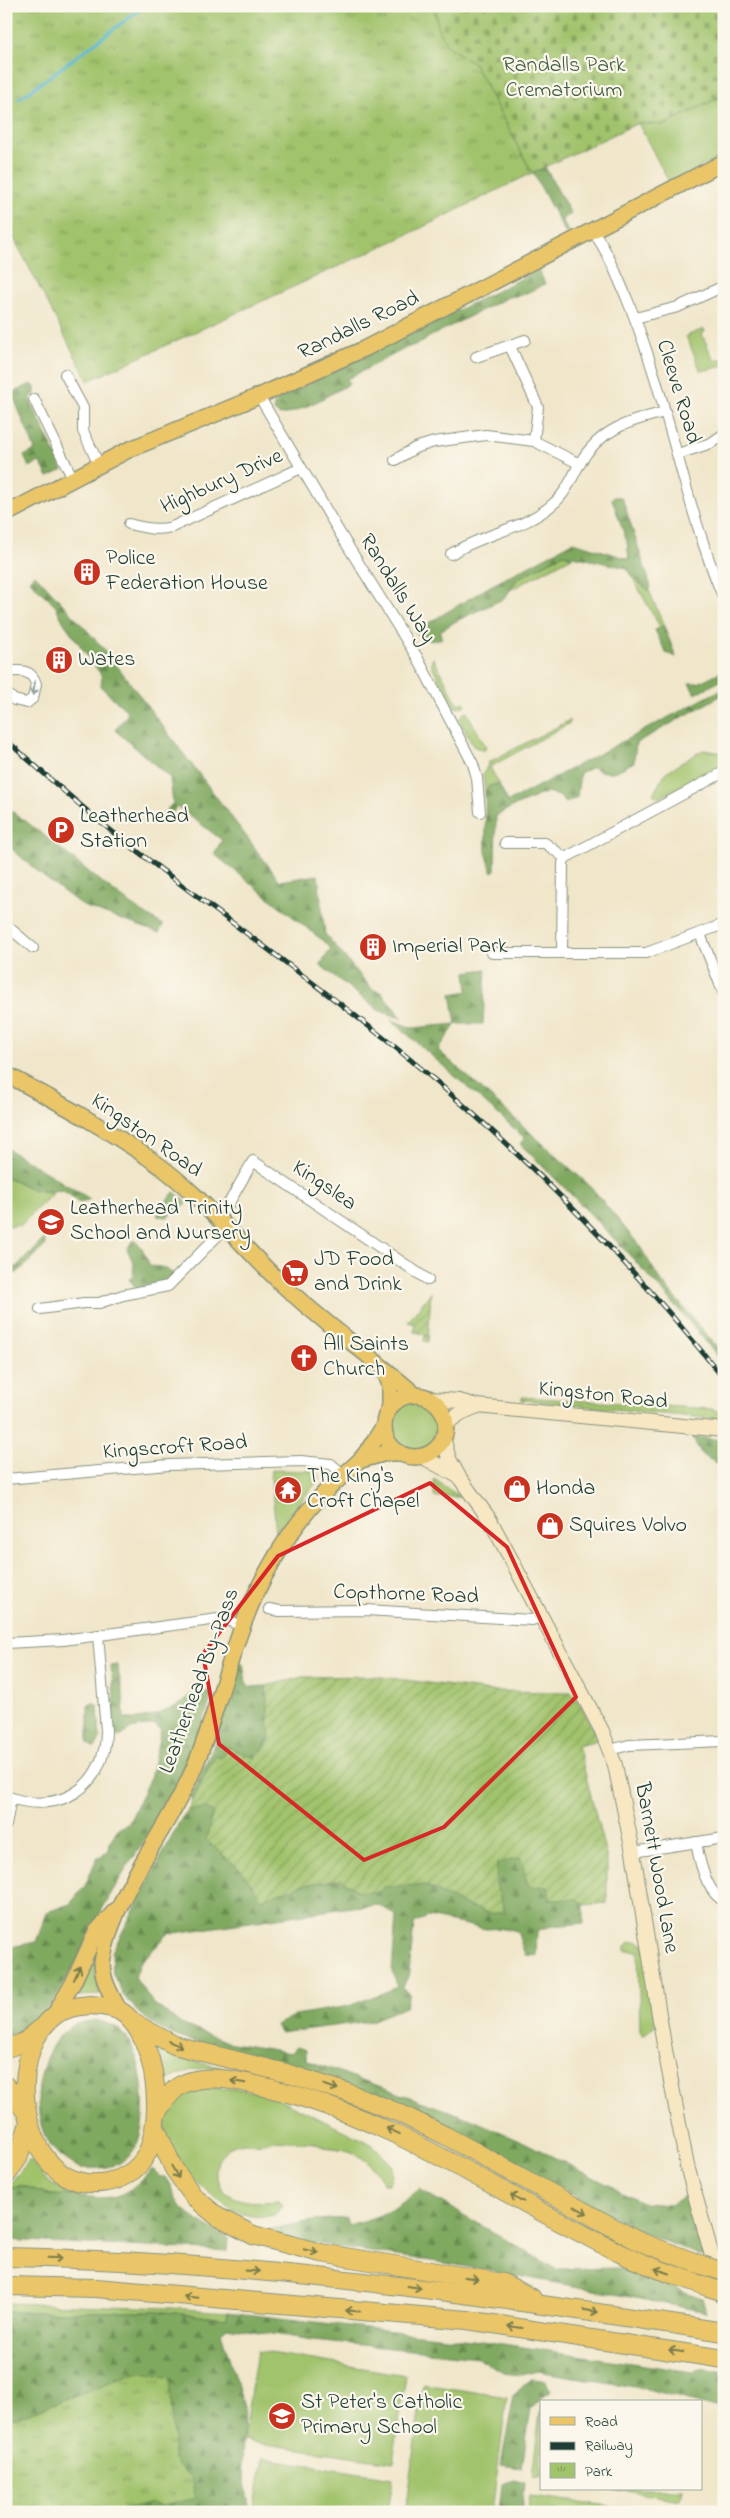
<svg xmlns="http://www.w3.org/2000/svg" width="730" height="2518" viewBox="0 0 730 2518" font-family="'Indie Flower',sans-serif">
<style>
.grass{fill:#a1c36c;stroke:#608050}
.forest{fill:url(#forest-firs);stroke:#50734a}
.cemetery{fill:url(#cemetery-stones);stroke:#608050}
.park{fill:url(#park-tufts);stroke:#608050}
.garden{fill:url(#garden-furrows);stroke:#608050}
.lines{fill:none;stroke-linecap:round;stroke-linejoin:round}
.stream{stroke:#53b6d1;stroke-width:3}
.street-casing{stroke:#88927f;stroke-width:12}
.secondary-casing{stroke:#88927f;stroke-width:16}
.primary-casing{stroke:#88927f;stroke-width:18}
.highway-casing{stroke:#88927f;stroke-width:20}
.street{stroke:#fff;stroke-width:10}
.secondary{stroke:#f7e8c3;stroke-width:14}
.primary{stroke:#eac669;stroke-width:15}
.highway{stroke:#eac669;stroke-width:18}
.rail-casing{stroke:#1f3d34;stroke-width:5}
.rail{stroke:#fbf7ec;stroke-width:3;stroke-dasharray:9;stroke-linecap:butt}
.highway-bridge-casing{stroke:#88927f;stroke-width:20;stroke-linecap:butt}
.highway-bridge{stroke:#eac669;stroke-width:18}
.oneway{stroke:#8f9e9a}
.oneway2{stroke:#7a7b4c}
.marked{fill:none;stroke:#d62828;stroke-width:4;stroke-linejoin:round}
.labels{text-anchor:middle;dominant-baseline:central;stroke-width:4.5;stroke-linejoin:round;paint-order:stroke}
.park-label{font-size:22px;fill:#405e42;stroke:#fbf7ec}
.street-label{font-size:22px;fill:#1f3d34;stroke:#fbf7ec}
.poi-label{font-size:22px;fill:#1f3d34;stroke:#fbf7ec;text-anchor:start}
</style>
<defs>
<pattern id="forest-firs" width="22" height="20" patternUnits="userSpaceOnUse" patternTransform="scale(1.25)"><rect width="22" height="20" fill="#80a960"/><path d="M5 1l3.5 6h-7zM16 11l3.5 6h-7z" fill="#688b50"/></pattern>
<pattern id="cemetery-stones" width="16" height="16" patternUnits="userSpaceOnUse" patternTransform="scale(1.25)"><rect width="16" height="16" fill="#a1c36c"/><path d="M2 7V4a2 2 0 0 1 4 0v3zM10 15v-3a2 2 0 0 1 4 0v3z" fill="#83a05a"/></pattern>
<pattern id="park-tufts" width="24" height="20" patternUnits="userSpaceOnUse" patternTransform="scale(1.25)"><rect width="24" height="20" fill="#a1c36c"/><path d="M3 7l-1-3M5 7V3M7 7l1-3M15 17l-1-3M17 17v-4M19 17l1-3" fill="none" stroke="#83a05a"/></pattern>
<pattern id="garden-furrows" width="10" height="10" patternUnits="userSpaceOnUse" patternTransform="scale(1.25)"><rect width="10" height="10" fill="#a1c36c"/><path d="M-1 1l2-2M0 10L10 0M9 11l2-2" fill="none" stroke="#83a05a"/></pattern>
</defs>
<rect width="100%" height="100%" fill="#fbf7ec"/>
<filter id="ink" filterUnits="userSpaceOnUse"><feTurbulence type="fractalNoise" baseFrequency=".02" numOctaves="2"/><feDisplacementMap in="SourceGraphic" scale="10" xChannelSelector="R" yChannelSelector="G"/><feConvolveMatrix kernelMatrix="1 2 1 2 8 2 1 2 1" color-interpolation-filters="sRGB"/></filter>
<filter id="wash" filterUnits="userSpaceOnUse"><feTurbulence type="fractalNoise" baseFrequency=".0096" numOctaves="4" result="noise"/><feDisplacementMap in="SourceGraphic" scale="20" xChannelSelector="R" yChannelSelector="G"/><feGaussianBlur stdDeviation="1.12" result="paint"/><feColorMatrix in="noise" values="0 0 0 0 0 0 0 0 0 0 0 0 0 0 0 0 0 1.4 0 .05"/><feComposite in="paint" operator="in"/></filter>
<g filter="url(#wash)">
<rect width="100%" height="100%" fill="#f0e6ca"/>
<g class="grass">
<polygon points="724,95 724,156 669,182 638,123 664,125"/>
<polygon points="704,329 705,332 702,334 714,361 724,358 724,366 701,371 686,336"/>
<polygon points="564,554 572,557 510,590 517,579"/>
<polygon points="627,568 638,582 649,590 664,626 660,627"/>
<polygon points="433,658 458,704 464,702 466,705 458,708 454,707 431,664"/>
<polygon points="466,711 486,747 484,751 473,746 459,719"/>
<polygon points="570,720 570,723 490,767 499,784 489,786 485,792 483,775 489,762"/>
<polygon points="703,750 724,753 724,763 659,798 653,794 666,772"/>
<polygon points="6,1177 35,1190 53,1193 21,1225 8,1226 6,1229"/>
<polygon points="522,1397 712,1409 724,1413 724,1420 522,1400"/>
<circle cx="414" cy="1425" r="25"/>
<polygon points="272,1470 316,1471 320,1478 276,1532 271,1477"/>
<polygon points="434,1479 460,1497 434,1497"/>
<path d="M100 1940C96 1960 93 1976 100 1995L79 1996Z"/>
<polygon points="637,1941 644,1945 656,2014 654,2026 643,2036 640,2031 638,1951 626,1951 626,1946 630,1942"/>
<path d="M159 2050 188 2060 252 2074C217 2069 196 2061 165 2083V2066Z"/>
<path d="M214 2088 240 2089 275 2097 373 2145 392 2165V2175L389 2184H383C375 2167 360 2151 339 2149 331 2147 324 2149 317 2143L273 2140C258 2148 241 2137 226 2150 219 2155 217 2162 216 2170 215 2174 217 2177 218 2181 228 2205 257 2202 279 2201L283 2205 277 2214C267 2217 254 2218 244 2214 213 2203 146 2145 171 2108 174 2104 177 2099 181 2097 191 2091 202 2090 214 2088Z"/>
<polygon points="30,2160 49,2183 77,2196 52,2195 21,2185 6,2188"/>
<polygon points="6,2303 171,2308 227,2312 226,2319 166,2312 6,2312"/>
<polygon points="257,2351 406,2375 393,2462 243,2441"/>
<polygon points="423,2384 507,2397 492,2512 405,2512"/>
<polygon points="541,2405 541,2477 532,2476"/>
<polygon points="263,2458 393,2478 388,2512 254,2512"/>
<polygon points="613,2489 682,2489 680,2500"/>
<polygon points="530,2496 659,2512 527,2512"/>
</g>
<g class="forest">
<path d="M428 6H449L510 103 571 214 562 219 568 233 566 234 473 62C450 51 438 28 428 6Z"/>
<path d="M539 270 545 284 522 295 508 297 429 337 423 342 406 348 347 379 349 384C332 393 298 414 279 415L274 411V405L280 398Z"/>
<polygon points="31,384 35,387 35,394 29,398 63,470 48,477 40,462 29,467 24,456 35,450 12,393"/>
<path d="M613 497H621L623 500 651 587 649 590 638 582 627 568 564 554 517 579 505 598 458 620 440 631 442 638C430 643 423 641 415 631L487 588 573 542 629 559 627 542 612 499Z"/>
<polygon points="35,574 105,650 280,881 318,875 325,934 372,989 381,992 403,1019 378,1010 320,965 331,949 322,940 214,854 222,840 178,807 163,821 156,822 173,803 170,778 115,730 127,715 127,711 101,687 102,676 64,623 56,607 29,580"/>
<polygon points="664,626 676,657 666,653 655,630"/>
<polygon points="724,670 724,679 695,694 689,683 698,683"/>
<path d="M724 688V694L636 743 634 762C619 770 609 778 593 767L580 773 577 797 566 803 559 796 547 792 510 808 496 816 495 870 492 872 486 852 485 792 489 786 499 784 508 802Z"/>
<path d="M6 807C60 844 106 892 163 925L159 933 83 906 44 877 6 844Z"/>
<path d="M486 969 483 1024H456L438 1050 590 1186 639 1245 660 1280 724 1355V1364C661 1285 592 1214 520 1144L525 1138 390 1019 412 1028 456 1024 451 994 468 991 466 972Z"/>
<path d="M6 1148 90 1199 79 1203C56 1181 61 1196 36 1190 26 1188 17 1180 6 1177Z"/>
<polygon points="174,1192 188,1203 167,1217 157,1216 160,1209"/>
<polygon points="44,1239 46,1245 16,1274 6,1266 6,1259 15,1268"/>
<path d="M134 1240 142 1248 150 1266 162 1267 174 1274C164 1284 149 1285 136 1288L129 1279 133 1276 134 1264 127 1249Z"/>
<polygon points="692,1437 724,1440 724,1462 720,1465 702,1455"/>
<polygon points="238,1662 243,1664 246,1682 250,1687 266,1686 270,1740 255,1758 227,1748 221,1758 215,1755 192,1802 190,1798 217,1738"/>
<path d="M117 1665 123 1694 124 1718C140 1723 167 1711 182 1703 187 1699 192 1693 196 1688L212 1694C202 1727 191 1759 175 1789 153 1830 126 1866 104 1906 81 1945 56 2027 6 2036V1948L36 1942 47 1912 70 1904 85 1886 96 1860 108 1850 109 1843 117 1830 130 1821 151 1775 161 1729 155 1724 131 1729 120 1737 112 1734 110 1706 114 1696 111 1666Z"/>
<polygon points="92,1703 98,1706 100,1739 95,1748 88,1744 88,1706"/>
<path d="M207 1808 213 1812 206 1840 242 1871 262 1899 301 1885 341 1879 359 1892 386 1886 425 1885 460 1903 489 1913H505L496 1884 497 1862 521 1858 548 1887 550 1900 577 1899 584 1905V1923C569 1925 551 1924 537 1931L536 1956 525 1955 517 1931 505 1928 486 1929 428 1917 414 1923 409 1974 403 1987 410 1994 405 2007 371 2021 280 2033 276 2025 295 2015 349 2006 398 1987 392 1972 396 1915 379 1905 352 1907 168 1934 140 1963 135 1978 153 2003 181 2024 227 2042 291 2053 297 2047 306 2050V2060L468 2118 522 2141 644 2203 671 2205 686 2195 692 2207 704 2257 633 2228 420 2110 301 2069 181 2038 162 2030 141 2015 124 1996 113 1974 112 1952 181 1819 188 1810Z"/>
<path d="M95 2020C103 2022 114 2025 120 2030 145 2050 152 2130 131 2154 120 2168 98 2169 82 2168 76 2167 70 2162 65 2159 25 2135 33 2056 67 2029 73 2023 87 2022 95 2020Z"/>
<path d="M151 2170H154L160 2177H165C172 2186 175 2200 182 2208 195 2221 213 2230 229 2238L228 2251 6 2240V2188C30 2183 31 2191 51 2195 56 2196 62 2194 67 2195 109 2198 119 2205 151 2170Z"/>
<path d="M419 2189 556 2269 618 2268 702 2298 706 2312C617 2294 528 2277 438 2262 382 2253 325 2248 271 2233V2229L318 2220 346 2218 348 2225C379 2217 395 2211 419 2189Z"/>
<polygon points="6,2312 166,2312 226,2319 227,2312 489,2342 692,2372 705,2369 724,2373 724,2409 647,2389 538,2371 521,2375 503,2373 478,2357 313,2340 227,2327 221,2332 244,2407 242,2465 250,2512 115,2512 152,2503 190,2477 174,2461 74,2396 6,2422"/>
<polygon points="530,2379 546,2380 550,2391 531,2409 522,2468 501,2465 514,2395"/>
<polygon points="514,2480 525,2483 522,2512 499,2512 502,2484"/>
</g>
<polygon class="cemetery" points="438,6 724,6 724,95 664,125 638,123 532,173 473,62 449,48 439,31 435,13"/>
<g class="park">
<polygon points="6,6 438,6 435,13 439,31 449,48 473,62 532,173 413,232 88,381 6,223"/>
<polygon points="139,2371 170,2378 174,2461 190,2477 196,2498 162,2506 152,2503 115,2512 6,2512 6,2422"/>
</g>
<g class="garden">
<polygon points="431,1292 428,1342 424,1341 425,1334 414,1332 415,1324 408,1322"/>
<polygon points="374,1676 491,1691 571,1692 582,1707 598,1740 578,1745 607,1859 607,1903 584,1905 577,1899 550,1900 548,1887 528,1886 521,1858 497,1863 496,1884 505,1913 489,1913 460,1903 425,1885 386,1886 378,1892 359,1892 341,1879 301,1885 262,1899 242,1871 206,1840 213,1812 207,1808 188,1810 215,1755 221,1758 227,1747 255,1758 270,1740 266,1686 302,1677"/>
</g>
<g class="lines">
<g class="stream">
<polyline points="19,99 145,6"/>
<polyline points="6,112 12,105"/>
</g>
</g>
</g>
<g filter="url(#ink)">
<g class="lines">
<g class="street-casing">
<g id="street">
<path d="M593 231C608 252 617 275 627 299 668 396 683 502 724 599"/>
<polyline points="635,318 678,307 724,286"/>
<polyline points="510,346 538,407 534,441"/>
<polyline points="476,357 525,340"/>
<polyline points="65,374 83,408 83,431 99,465"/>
<polyline points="259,396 341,535 417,657 473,764 477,778 480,812"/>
<polyline points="34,399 73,479"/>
<polyline points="678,454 711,443 724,434"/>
<polyline points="395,460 415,448 434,442 486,435 534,441 580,464"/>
<path d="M129 524C145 528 157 531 172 527L301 468"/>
<path d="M451 554C483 533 524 530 553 504 566 494 572 477 580 463 600 429 629 421 665 412"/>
<path d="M6 672C19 670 32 669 36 684L33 698 27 703 14 700 6 693"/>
<polyline points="505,843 545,843 565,858"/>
<polyline points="6,925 33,948"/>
<polyline points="700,934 724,994"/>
<polyline points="492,953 646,953 724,924"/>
<polyline points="562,953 563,863 565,858 724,772"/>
<polyline points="217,1217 226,1208 253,1161 428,1280"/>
<polyline points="40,1309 84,1303 99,1303 123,1295 168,1286 226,1227"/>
<polyline points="6,1479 169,1465 301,1461 331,1464 343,1474"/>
<polyline points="269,1609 280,1611 366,1610 532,1620 542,1617"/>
<polyline points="6,1643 63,1640 218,1619 230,1621 241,1626"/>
<polyline points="610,1750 629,1745 724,1741"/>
<path d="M6 1796C58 1817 106 1787 106 1731L98 1635"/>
<polyline points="6,1825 11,1798"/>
<path d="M696 1842C699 1860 706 1892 724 1901"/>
<polyline points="633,1852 724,1838"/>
</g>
</g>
<g class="secondary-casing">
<g id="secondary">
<polyline points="431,1399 459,1401 477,1406 724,1430"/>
<polyline points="445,1424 461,1413 477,1406"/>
<polyline points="443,1437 449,1459 459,1477 490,1520 512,1561 602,1731 615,1765 633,1852 663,2039 687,2166 724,2299"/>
<polyline points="421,1456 458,1476"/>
</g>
</g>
<g class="primary-casing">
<g id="primary">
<polyline points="6,514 128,450 259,396 364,349 724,162"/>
<path d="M6 1074C56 1101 106 1128 153 1161 203 1196 240 1245 284 1286 326 1325 373 1357 415 1395"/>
<polyline points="384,1369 390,1385 390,1408"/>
<circle cx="415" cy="1426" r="31"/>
<polyline points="361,1460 386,1453 400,1453"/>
<path d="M119 2010C111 1994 99 1976 103 1957 116 1891 162 1838 190 1777 222 1707 232 1630 272 1563 287 1537 305 1512 326 1491 337 1480 349 1471 360 1460 369 1451 376 1437 384 1426"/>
<polyline points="54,2015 73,1983 96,1932 115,1911"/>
</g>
</g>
<g class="highway-casing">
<g id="highway">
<path d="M90 2005C99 2006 112 2006 120 2011 158 2033 168 2132 140 2164 131 2174 120 2180 107 2182 23 2198 0 2058 54 2016 64 2008 77 2006 90 2005Z"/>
<polyline points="132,2022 174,2045 286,2073 349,2093 399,2113 446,2136 638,2241 702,2265"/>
<polyline points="6,2048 23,2043 40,2029"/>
<polyline points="6,2086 26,2112"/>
<path d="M156 2113C163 2104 170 2091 181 2085 202 2073 234 2080 256 2085 389 2114 499 2194 620 2253 648 2267 679 2276 708 2287"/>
<polyline points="155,2127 174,2169 194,2197 218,2217 253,2235 321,2253 503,2283 532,2298"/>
<polyline points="6,2176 18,2158 29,2123"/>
<path d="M6 2257C247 2261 486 2295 724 2332"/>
<polyline points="6,2286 96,2288 467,2320 724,2359"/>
</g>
</g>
<use href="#street" class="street"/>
<use href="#secondary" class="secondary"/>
<use href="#primary" class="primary"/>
<use href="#highway" class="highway"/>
<g class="rail-casing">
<path id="rail" d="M6 740C46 775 85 811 128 844 222 917 320 985 412 1061 526 1156 632 1263 724 1379"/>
</g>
<use href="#rail" class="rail"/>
<g class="highway-bridge-casing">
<g id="highway-bridge">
<polyline points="702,2265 724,2272"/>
<polyline points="708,2287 724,2292"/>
</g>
</g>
<use href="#highway-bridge" class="highway-bridge"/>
</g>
<defs><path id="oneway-shaft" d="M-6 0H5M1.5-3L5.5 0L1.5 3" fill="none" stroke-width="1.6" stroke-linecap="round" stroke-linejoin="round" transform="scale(1.25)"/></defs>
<use class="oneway" href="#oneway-shaft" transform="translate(34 688) rotate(97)"/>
<g class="oneway2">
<use href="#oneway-shaft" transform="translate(77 1973) rotate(-66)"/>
<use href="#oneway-shaft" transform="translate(175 2044) rotate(23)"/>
<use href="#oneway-shaft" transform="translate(238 2082) rotate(-171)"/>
<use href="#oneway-shaft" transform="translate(331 2087) rotate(18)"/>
<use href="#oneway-shaft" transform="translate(393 2131) rotate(-156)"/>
<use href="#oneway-shaft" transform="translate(175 2172) rotate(60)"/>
<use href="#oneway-shaft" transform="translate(517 2198) rotate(-150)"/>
<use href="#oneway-shaft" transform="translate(581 2210) rotate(29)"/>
<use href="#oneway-shaft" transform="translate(311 2251) rotate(13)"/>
<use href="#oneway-shaft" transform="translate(55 2258) rotate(2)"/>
<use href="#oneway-shaft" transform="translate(252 2271) rotate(4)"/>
<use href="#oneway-shaft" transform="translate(662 2271) rotate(-161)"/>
<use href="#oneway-shaft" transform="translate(471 2278) rotate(9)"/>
<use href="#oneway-shaft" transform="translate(414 2287) rotate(7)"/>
<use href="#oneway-shaft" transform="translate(191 2297) rotate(-175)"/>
<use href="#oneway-shaft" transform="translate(353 2311) rotate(-176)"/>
<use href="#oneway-shaft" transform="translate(591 2311) rotate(9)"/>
<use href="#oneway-shaft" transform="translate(515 2327) rotate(-172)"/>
<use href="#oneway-shaft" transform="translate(676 2351) rotate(-171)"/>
</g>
</g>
<path class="marked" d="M430 1483 507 1547 576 1697 444 1827 364 1860 219 1744 203 1654 278 1556Z"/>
<defs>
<g id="building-disc" transform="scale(1.4375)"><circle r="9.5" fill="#c8321e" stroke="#fbf7ec"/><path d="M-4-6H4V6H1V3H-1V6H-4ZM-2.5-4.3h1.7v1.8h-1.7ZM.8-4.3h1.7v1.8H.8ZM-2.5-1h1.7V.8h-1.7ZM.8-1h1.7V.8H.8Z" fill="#fff"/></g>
<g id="parking-disc" transform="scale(1.4375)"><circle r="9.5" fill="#c8321e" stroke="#fbf7ec"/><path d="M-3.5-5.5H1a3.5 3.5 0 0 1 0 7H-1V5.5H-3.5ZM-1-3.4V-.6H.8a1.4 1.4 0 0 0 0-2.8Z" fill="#fff"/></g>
<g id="school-disc" transform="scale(1.4375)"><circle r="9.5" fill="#c8321e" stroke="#fbf7ec"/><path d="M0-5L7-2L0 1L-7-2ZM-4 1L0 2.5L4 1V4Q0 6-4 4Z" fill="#fff"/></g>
<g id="supermarket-disc" transform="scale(1.4375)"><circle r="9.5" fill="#c8321e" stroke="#fbf7ec"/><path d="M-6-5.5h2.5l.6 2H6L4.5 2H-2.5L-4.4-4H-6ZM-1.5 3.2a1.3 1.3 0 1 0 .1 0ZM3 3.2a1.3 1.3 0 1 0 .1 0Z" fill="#fff"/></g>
<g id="church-disc" transform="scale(1.4375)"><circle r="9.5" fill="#c8321e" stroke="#fbf7ec"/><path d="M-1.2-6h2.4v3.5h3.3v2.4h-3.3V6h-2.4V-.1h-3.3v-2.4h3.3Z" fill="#fff"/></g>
<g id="shop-disc" transform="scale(1.4375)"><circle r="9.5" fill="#c8321e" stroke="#fbf7ec"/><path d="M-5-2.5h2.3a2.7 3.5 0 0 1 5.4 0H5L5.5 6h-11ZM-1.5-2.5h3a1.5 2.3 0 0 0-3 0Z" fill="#fff"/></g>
<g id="temple-disc" transform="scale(1.4375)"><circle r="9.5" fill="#c8321e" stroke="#fbf7ec"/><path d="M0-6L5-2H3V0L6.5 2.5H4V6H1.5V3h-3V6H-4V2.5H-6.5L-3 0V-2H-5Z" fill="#fff"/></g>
</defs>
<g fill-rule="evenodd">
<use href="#building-disc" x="87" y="572"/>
<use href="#building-disc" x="59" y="660"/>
<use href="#parking-disc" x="61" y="830"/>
<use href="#building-disc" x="373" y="947"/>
<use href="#school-disc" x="51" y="1222"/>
<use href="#supermarket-disc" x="295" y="1273"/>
<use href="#church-disc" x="304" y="1358"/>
<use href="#shop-disc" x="517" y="1489"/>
<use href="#temple-disc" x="288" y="1490"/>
<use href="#shop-disc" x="550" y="1526"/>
<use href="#school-disc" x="282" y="2416"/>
</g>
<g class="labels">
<g class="park-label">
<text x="564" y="66">Randalls Park<tspan x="564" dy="25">Crematorium</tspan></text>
</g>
<g class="street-label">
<text transform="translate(359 326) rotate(-26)">Randalls Road</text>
<text transform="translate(678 392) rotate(73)">Cleeve Road</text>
<text transform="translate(222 482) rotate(-24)">Highbury Drive</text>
<text transform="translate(397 589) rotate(58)">Randalls Way</text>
<text transform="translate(146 1136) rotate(35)">Kingston Road</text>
<text transform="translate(324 1186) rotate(34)">Kingslea</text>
<text transform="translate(603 1396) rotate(6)">Kingston Road</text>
<text transform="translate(175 1448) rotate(-4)">Kingscroft Road</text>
<text transform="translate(406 1595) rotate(2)">Copthorne Road</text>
<text transform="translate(200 1681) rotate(-70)">Leatherhead By-Pass</text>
<text transform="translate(656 1868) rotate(80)">Barnett Wood Lane</text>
</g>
<g class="poi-label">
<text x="106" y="559">Police<tspan x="106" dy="25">Federation House</tspan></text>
<text x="78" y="660">Wates</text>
<text x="80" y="817">Leatherhead<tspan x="80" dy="25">Station</tspan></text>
<text x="392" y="947">Imperial Park</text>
<text x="70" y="1209">Leatherhead Trinity<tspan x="70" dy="25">School and Nursery</tspan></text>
<text x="314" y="1260">JD Food<tspan x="314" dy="25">and Drink</tspan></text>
<text x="323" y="1345">All Saints<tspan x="323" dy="25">Church</tspan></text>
<text x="307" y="1477">The King's<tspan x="307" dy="25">Croft Chapel</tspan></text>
<text x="536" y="1489">Honda</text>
<text x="569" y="1526">Squires Volvo</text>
<text x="301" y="2403">St Peter's Catholic<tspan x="301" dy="25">Primary School</tspan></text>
</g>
</g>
<rect width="730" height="2518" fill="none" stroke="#fbf7ec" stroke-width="25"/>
<rect x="540" y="2400" width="162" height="90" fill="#fbf7ec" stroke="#a3ada2"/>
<rect x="550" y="2417" width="25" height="8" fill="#eac669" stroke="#a3ada2"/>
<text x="585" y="2426" font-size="15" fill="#1f3d34">Road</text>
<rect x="550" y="2442" width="25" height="8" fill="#1f3d34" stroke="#a3ada2"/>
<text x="585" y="2450" font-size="15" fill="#1f3d34">Railway</text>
<rect x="550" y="2463" width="25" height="15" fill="url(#park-tufts)" stroke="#a3ada2"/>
<text x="585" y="2476" font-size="15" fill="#1f3d34">Park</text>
</svg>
